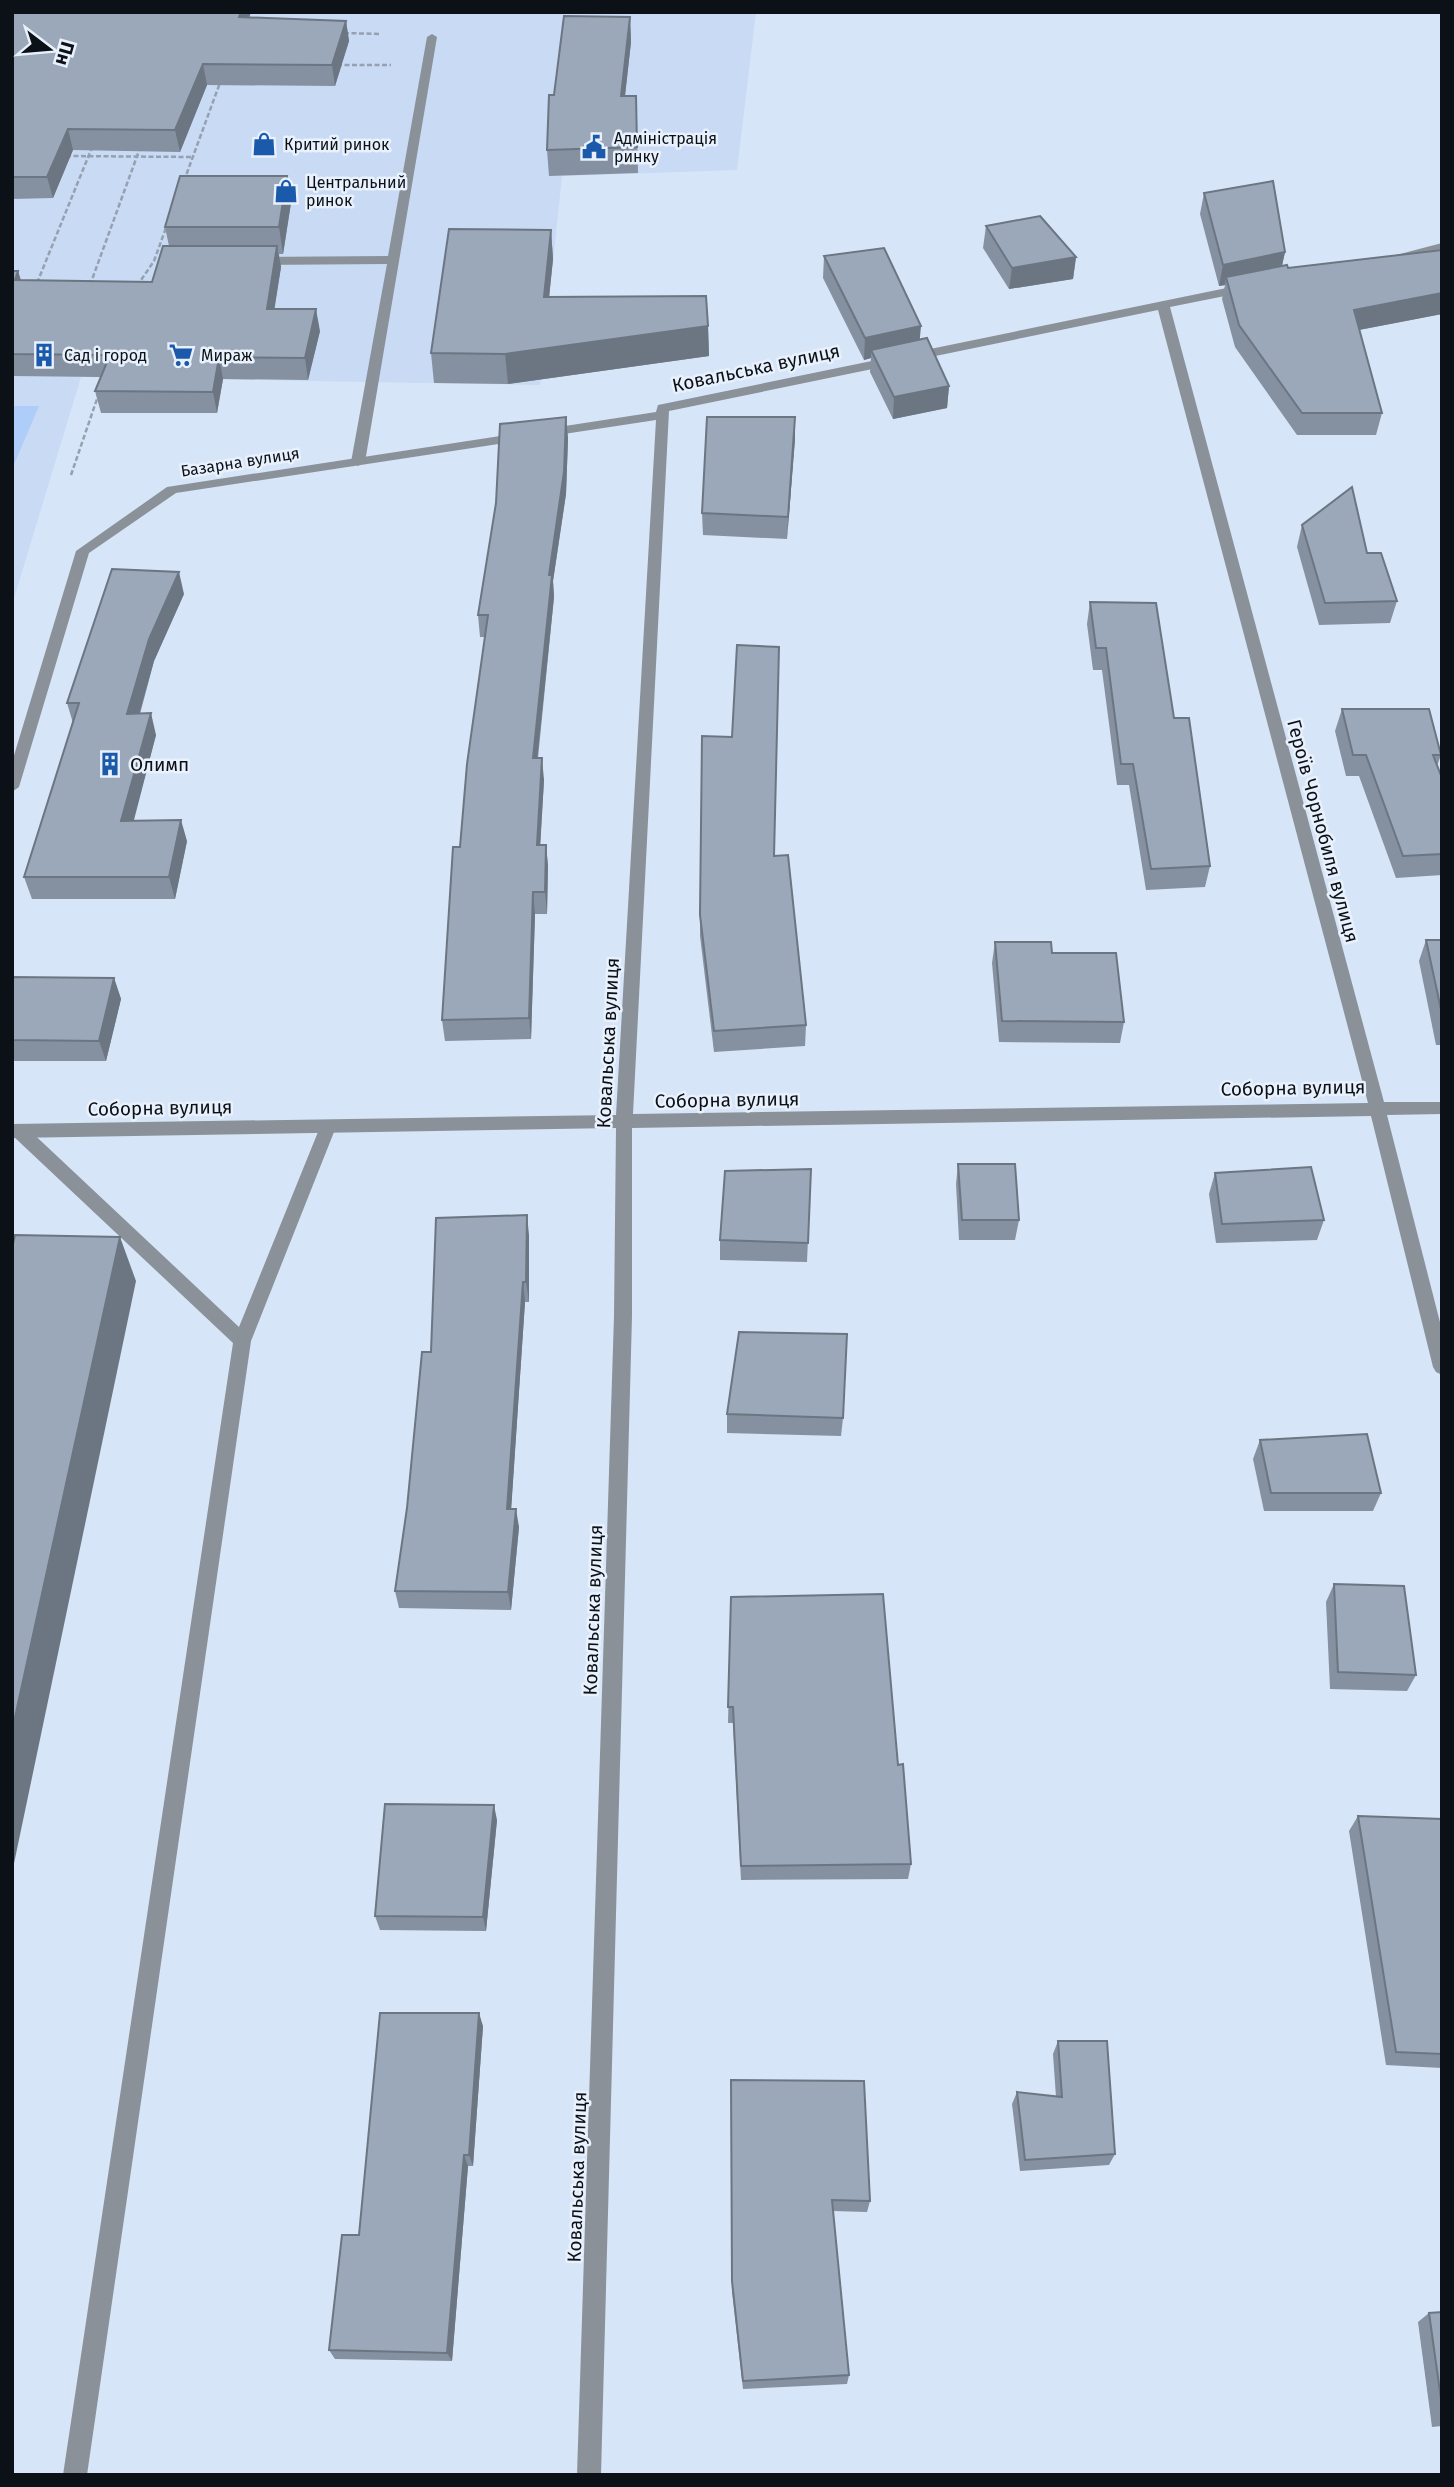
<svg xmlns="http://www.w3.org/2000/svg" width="1454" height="2487" viewBox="0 0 1454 2487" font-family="'Fira Sans',sans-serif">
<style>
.built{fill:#c8daf4}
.green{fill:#aecdf8}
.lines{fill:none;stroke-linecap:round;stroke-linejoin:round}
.path{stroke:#96a1af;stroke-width:2.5;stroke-dasharray:5 2.5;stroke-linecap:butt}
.service{fill:#8b9199;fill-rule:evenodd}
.minor{fill:#8b9199;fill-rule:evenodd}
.wall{fill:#8590a0}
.shaded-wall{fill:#6c7682}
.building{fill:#9ba8ba;stroke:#6c7682;stroke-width:2}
.labels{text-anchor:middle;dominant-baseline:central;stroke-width:5;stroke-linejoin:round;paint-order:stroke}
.far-poi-label{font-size:16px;fill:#0c1117;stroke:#e9f1fd;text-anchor:start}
.far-street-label{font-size:16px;fill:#0c1117;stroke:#e9f1fd}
.street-label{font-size:19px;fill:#0c1117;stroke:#e9f1fd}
.poi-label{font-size:19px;fill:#0c1117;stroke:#e9f1fd;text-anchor:start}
</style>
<rect width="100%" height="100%" fill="#d7e5f8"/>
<polygon class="built" points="12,12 756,12 737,170 562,176 540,385 81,377 12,605"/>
<polygon class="green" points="12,406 39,406 12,469"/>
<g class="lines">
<g class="path">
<polyline points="344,33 381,34"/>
<polyline points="337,65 391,65"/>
<polyline points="66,156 193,157"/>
<polyline points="184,181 221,80"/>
<polyline points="37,283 93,145"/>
<polyline points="90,285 140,148"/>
<polyline points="137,286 154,261 167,225"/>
<polyline points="71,475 98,396"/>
</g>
<g class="service">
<polygon points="432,34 437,37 365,462 358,466 351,462 387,264 256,265 250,261 256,257 388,256 427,37"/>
<polygon points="328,1120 334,1122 336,1127 251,1341 87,2475 63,2475 233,1343 13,1136 12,1128 19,1124 25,1126 239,1327 320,1127 322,1122"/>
</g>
<g class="minor">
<polygon points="1442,243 1442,251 1387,263 1381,259"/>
<path d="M1246 284 1252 288 1250 291 1170 307 1384 1102H1442V1114L1387 1115 1442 1330V1375L1436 1372 1433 1367 1371 1116 632 1128V1316L601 2475H577L614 1316 616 1128 12 1138V1124L616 1115 656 420 176 493 89 553 19 787 12 792V762L76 551 167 487 656 412 658 405 663 404ZM1158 310 1368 1103 633 1114 669 411Z"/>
</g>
</g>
<g class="wall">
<polygon points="12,12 346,21 349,41 335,86 207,85 180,152 73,150 53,198 12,199"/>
<polygon points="630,17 631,42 625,96 636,96 638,173 549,176 547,150 554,95"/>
<polygon points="287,176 291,203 283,254 279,254 281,267 274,309 320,331 308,380 223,379 217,413 101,413 95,391 101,377 12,376 12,271 18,271 21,280 152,282 169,246 165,227"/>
<polygon points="1204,193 1285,252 1282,266 1288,268 1442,314 1359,330 1382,413 1376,435 1297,435 1235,347 1222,299 1225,285 1219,286 1200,214"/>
<polygon points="986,226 1076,257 1073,279 1009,289 983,248"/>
<polygon points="551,230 553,259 549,297 708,326 709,356 508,384 434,383 431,353"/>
<polygon points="824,256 920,340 949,386 947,408 893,419 870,372 871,358 864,360 823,278"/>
<polygon points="566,417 568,439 566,494 553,581 554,597 538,758 544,780 540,845 546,845 548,866 547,914 535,914 531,1039 445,1041 442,1020 460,847 485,637 480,637 478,615 496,503"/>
<polygon points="795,417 795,439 787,539 703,535 702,513"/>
<polygon points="1302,525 1367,553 1397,601 1390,623 1319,625 1297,547"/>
<polygon points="184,594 154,661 140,714 156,735 133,821 187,841 175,899 32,899 24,877 73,723 67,703"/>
<polygon points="1090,602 1174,718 1210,866 1205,887 1146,890 1129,785 1117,785 1102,670 1093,670 1087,624"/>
<polygon points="1342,709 1441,755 1437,766 1442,778 1442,875 1396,878 1359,776 1346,776 1335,731"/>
<polygon points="774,856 806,1025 805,1046 714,1052 700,936 700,915"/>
<polygon points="1426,940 1442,940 1442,1045 1436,1045 1419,961"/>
<polygon points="995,942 1052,953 1124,1022 1120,1043 999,1042 992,963"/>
<polygon points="12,977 114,978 121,999 106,1061 12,1061"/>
<polygon points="958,1164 1019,1220 1015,1240 959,1240 956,1184"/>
<polygon points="811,1169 807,1262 720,1260 720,1240"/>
<polygon points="1215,1173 1324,1220 1317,1240 1216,1243 1209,1194"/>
<polygon points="529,1235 529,1302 525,1302 511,1509 519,1527 511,1610 399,1608 395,1591 431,1352"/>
<polygon points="727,1414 843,1418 841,1436 727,1433"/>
<polygon points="1260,1440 1381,1493 1373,1511 1264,1511 1253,1459"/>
<polygon points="1334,1584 1416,1675 1407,1691 1330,1689 1326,1602"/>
<polygon points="731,1597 898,1765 911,1864 908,1879 741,1880 733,1723 728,1723"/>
<polygon points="1358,1816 1442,1819 1442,2068 1386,2065 1349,1831"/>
<polygon points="497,1820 486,1931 380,1930 375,1916"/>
<polygon points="483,2026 473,2166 468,2166 452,2361 335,2359 329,2350 359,2235"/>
<polygon points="1058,2041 1115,2154 1109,2165 1020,2171 1012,2104 1017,2092 1056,2097 1053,2054"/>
<polygon points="731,2080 870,2201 867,2212 833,2211 849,2375 847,2384 743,2389 732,2291"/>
<polygon points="1442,2312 1442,2426 1432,2427 1418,2322 1429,2313"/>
</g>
<g class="shaded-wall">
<polygon points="241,12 251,12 243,38 239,17"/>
<polygon points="630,17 631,42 622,122 621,96"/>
<polygon points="346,21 349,41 335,86 332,65"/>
<polygon points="203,64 207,85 180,152 175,130"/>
<polygon points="68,129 73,150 53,198 47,177"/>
<polygon points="287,176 291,203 283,254 279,227"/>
<polygon points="551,230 553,259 546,327 544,297"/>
<polygon points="277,246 281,267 271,331 267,309"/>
<polygon points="1285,252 1280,274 1226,277 1225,285 1219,286 1223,265"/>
<polygon points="1076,257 1073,279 1009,289 1012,268"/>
<polygon points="18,271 24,293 15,280"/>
<polygon points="1442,293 1442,314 1348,332 1354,310"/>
<polygon points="316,309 320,331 308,380 305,358"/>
<polygon points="708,326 709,356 508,384 505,354"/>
<polygon points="921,326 919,348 871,350 871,358 864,360 865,338"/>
<polygon points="219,357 223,379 217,413 213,392"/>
<polygon points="949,386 947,408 893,419 894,397"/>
<polygon points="566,417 568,439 566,494 553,581 554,597 535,780 533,758 549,575"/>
<polygon points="795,417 795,439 787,539 788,517"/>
<polygon points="179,572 184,594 154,661 133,736 127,714 149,639"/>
<polygon points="151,713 156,735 128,843 121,821"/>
<polygon points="542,758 544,780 539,867 537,845"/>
<polygon points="181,820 187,841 175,899 169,877"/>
<polygon points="546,845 548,866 547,914 545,892"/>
<polygon points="533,892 535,914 531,1039 529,1018"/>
<polygon points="114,978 121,999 106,1061 99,1041"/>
<polygon points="527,1215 529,1235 529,1302 526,1282"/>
<polygon points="120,1237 136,1281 12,1873 12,1731"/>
<polygon points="523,1282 525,1302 510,1527 507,1509"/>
<polygon points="516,1509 519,1527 511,1610 508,1592"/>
<polygon points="494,1805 497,1820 486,1931 483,1917"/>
<polygon points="479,2013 483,2026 473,2166 469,2155"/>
<polygon points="464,2155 468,2166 452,2361 447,2353"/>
</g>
<g class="building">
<polygon points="12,12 241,12 239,17 346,21 332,65 203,64 175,130 68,129 47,177 12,177"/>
<polygon points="564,16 630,17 621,96 636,96 637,147 547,150 549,95 554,95"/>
<polygon points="180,176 287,176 279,227 165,227"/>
<polygon points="1273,181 1285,252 1223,265 1204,193"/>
<polygon points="1040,216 1076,257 1012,268 986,226"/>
<polygon points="449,229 551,230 544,297 706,296 708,326 505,354 431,353"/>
<polygon points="163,246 277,246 267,309 316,309 305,358 219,357 213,392 95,391 110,355 12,354 12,271 18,271 15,280 152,282"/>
<polygon points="884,248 921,326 865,338 824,256"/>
<polygon points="1442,250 1442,293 1354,310 1382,413 1302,413 1239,325 1226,277 1287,265 1288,268"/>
<polygon points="927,338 949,386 894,397 871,350"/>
<polygon points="566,417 564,472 549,575 552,575 533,758 542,758 537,845 546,845 545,892 533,892 529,1018 442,1020 453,847 460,847 467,764 488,615 478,615 496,503 500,424"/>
<polygon points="707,417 795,417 788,517 702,513"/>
<polygon points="1352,487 1367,553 1381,553 1397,601 1325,603 1302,525"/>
<polygon points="112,569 179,572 149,639 127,714 151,713 121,821 181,820 169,877 24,877 79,703 67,703"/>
<polygon points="1090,602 1156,603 1174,718 1189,718 1210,866 1151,869 1133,764 1121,764 1106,648 1096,648"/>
<polygon points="737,645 779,647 774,856 788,855 806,1025 714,1031 700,915 702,736 732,737"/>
<polygon points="1342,709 1429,709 1441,755 1433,755 1442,778 1442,854 1403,856 1366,755 1353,755"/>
<polygon points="1426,940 1442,940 1442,1014"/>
<polygon points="995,942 1051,942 1052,953 1116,953 1124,1022 1002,1021"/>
<polygon points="12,977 114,978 99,1041 12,1040"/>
<polygon points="958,1164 1015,1164 1019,1220 962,1220"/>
<polygon points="1311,1167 1324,1220 1222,1224 1215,1173"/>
<polygon points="811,1169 808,1243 720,1240 725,1171"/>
<polygon points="527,1215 526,1282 523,1282 507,1509 516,1509 508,1592 395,1591 407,1508 422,1352 431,1352 436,1218"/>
<polygon points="15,1235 120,1237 12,1731 12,1248"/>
<polygon points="739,1332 847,1334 843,1418 727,1414"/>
<polygon points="1367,1434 1381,1493 1271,1493 1260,1440"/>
<polygon points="1334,1584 1404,1586 1416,1675 1338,1672"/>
<polygon points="883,1594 898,1765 903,1764 911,1864 741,1866 733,1707 728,1707 731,1597"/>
<polygon points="385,1804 494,1805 483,1917 375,1916"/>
<polygon points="1358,1816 1442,1819 1442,2054 1396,2052"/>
<polygon points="380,2013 479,2013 469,2155 464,2155 447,2353 329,2350 342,2235 359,2235"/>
<polygon points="1058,2041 1107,2041 1115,2154 1025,2160 1017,2092 1062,2097"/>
<polygon points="731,2080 864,2081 870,2201 832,2200 849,2375 743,2381 732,2281"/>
<polygon points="1442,2312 1442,2406 1429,2313"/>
</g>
<defs>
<g id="shop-bare" transform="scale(1.89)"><path d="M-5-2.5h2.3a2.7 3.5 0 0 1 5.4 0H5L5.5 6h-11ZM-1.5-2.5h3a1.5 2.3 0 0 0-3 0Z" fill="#1b5aab" stroke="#e9f1fd" stroke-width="2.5" paint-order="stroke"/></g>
<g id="civic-bare" transform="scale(1.89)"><path d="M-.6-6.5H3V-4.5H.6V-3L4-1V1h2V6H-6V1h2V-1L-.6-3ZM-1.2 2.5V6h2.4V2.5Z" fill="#1b5aab" stroke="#e9f1fd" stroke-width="2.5" paint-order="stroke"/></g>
<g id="building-bare" transform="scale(1.89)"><path d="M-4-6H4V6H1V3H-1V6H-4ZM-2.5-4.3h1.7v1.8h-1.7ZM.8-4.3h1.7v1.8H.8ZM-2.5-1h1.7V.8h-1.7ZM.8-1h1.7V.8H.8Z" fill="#1b5aab" stroke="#e9f1fd" stroke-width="2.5" paint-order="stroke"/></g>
<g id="supermarket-bare" transform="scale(1.89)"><path d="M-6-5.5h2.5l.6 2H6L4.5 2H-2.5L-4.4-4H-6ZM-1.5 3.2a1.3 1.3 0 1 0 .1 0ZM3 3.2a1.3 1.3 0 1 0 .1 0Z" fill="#1b5aab" stroke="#e9f1fd" stroke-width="2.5" paint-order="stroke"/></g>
</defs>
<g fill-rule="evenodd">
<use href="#shop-bare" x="264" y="144"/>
<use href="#civic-bare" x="594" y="147"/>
<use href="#shop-bare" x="286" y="191"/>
<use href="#building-bare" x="44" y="355"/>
<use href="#supermarket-bare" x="181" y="355"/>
<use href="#building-bare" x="110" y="764"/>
</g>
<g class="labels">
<g class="far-poi-label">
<text x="614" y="138">Адміністрація<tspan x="614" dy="18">ринку</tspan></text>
<text x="284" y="144">Критий ринок</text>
<text x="306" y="182">Центральний<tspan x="306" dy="18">ринок</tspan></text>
<text x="64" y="355">Сад і город</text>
<text x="201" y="355">Мираж</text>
</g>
<g class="far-street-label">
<text transform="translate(240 462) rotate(-9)">Базарна вулиця</text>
</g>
<g class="street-label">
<text transform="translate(756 368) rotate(-12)">Ковальська вулиця</text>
<text transform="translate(1323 831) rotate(75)">Героїв Чорнобиля вулиця</text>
<text transform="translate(608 1043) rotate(-87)">Ковальська вулиця</text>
<text transform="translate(1293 1088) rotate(-1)">Соборна вулиця</text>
<text transform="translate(727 1100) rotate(-1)">Соборна вулиця</text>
<text transform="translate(160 1108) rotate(-1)">Соборна вулиця</text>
<text transform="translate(593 1610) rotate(-88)">Ковальська вулиця</text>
<text transform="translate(577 2177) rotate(-88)">Ковальська вулиця</text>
</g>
<g class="poi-label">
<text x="130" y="764">Олимп</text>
</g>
</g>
<rect width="1454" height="2487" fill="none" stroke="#0c1117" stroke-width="28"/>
<g transform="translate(49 49) rotate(106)" stroke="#e9f1fd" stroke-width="5" paint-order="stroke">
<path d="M0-5L12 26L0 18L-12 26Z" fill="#0c1117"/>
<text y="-10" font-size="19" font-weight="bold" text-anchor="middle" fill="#0c1117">Пн</text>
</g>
</svg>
